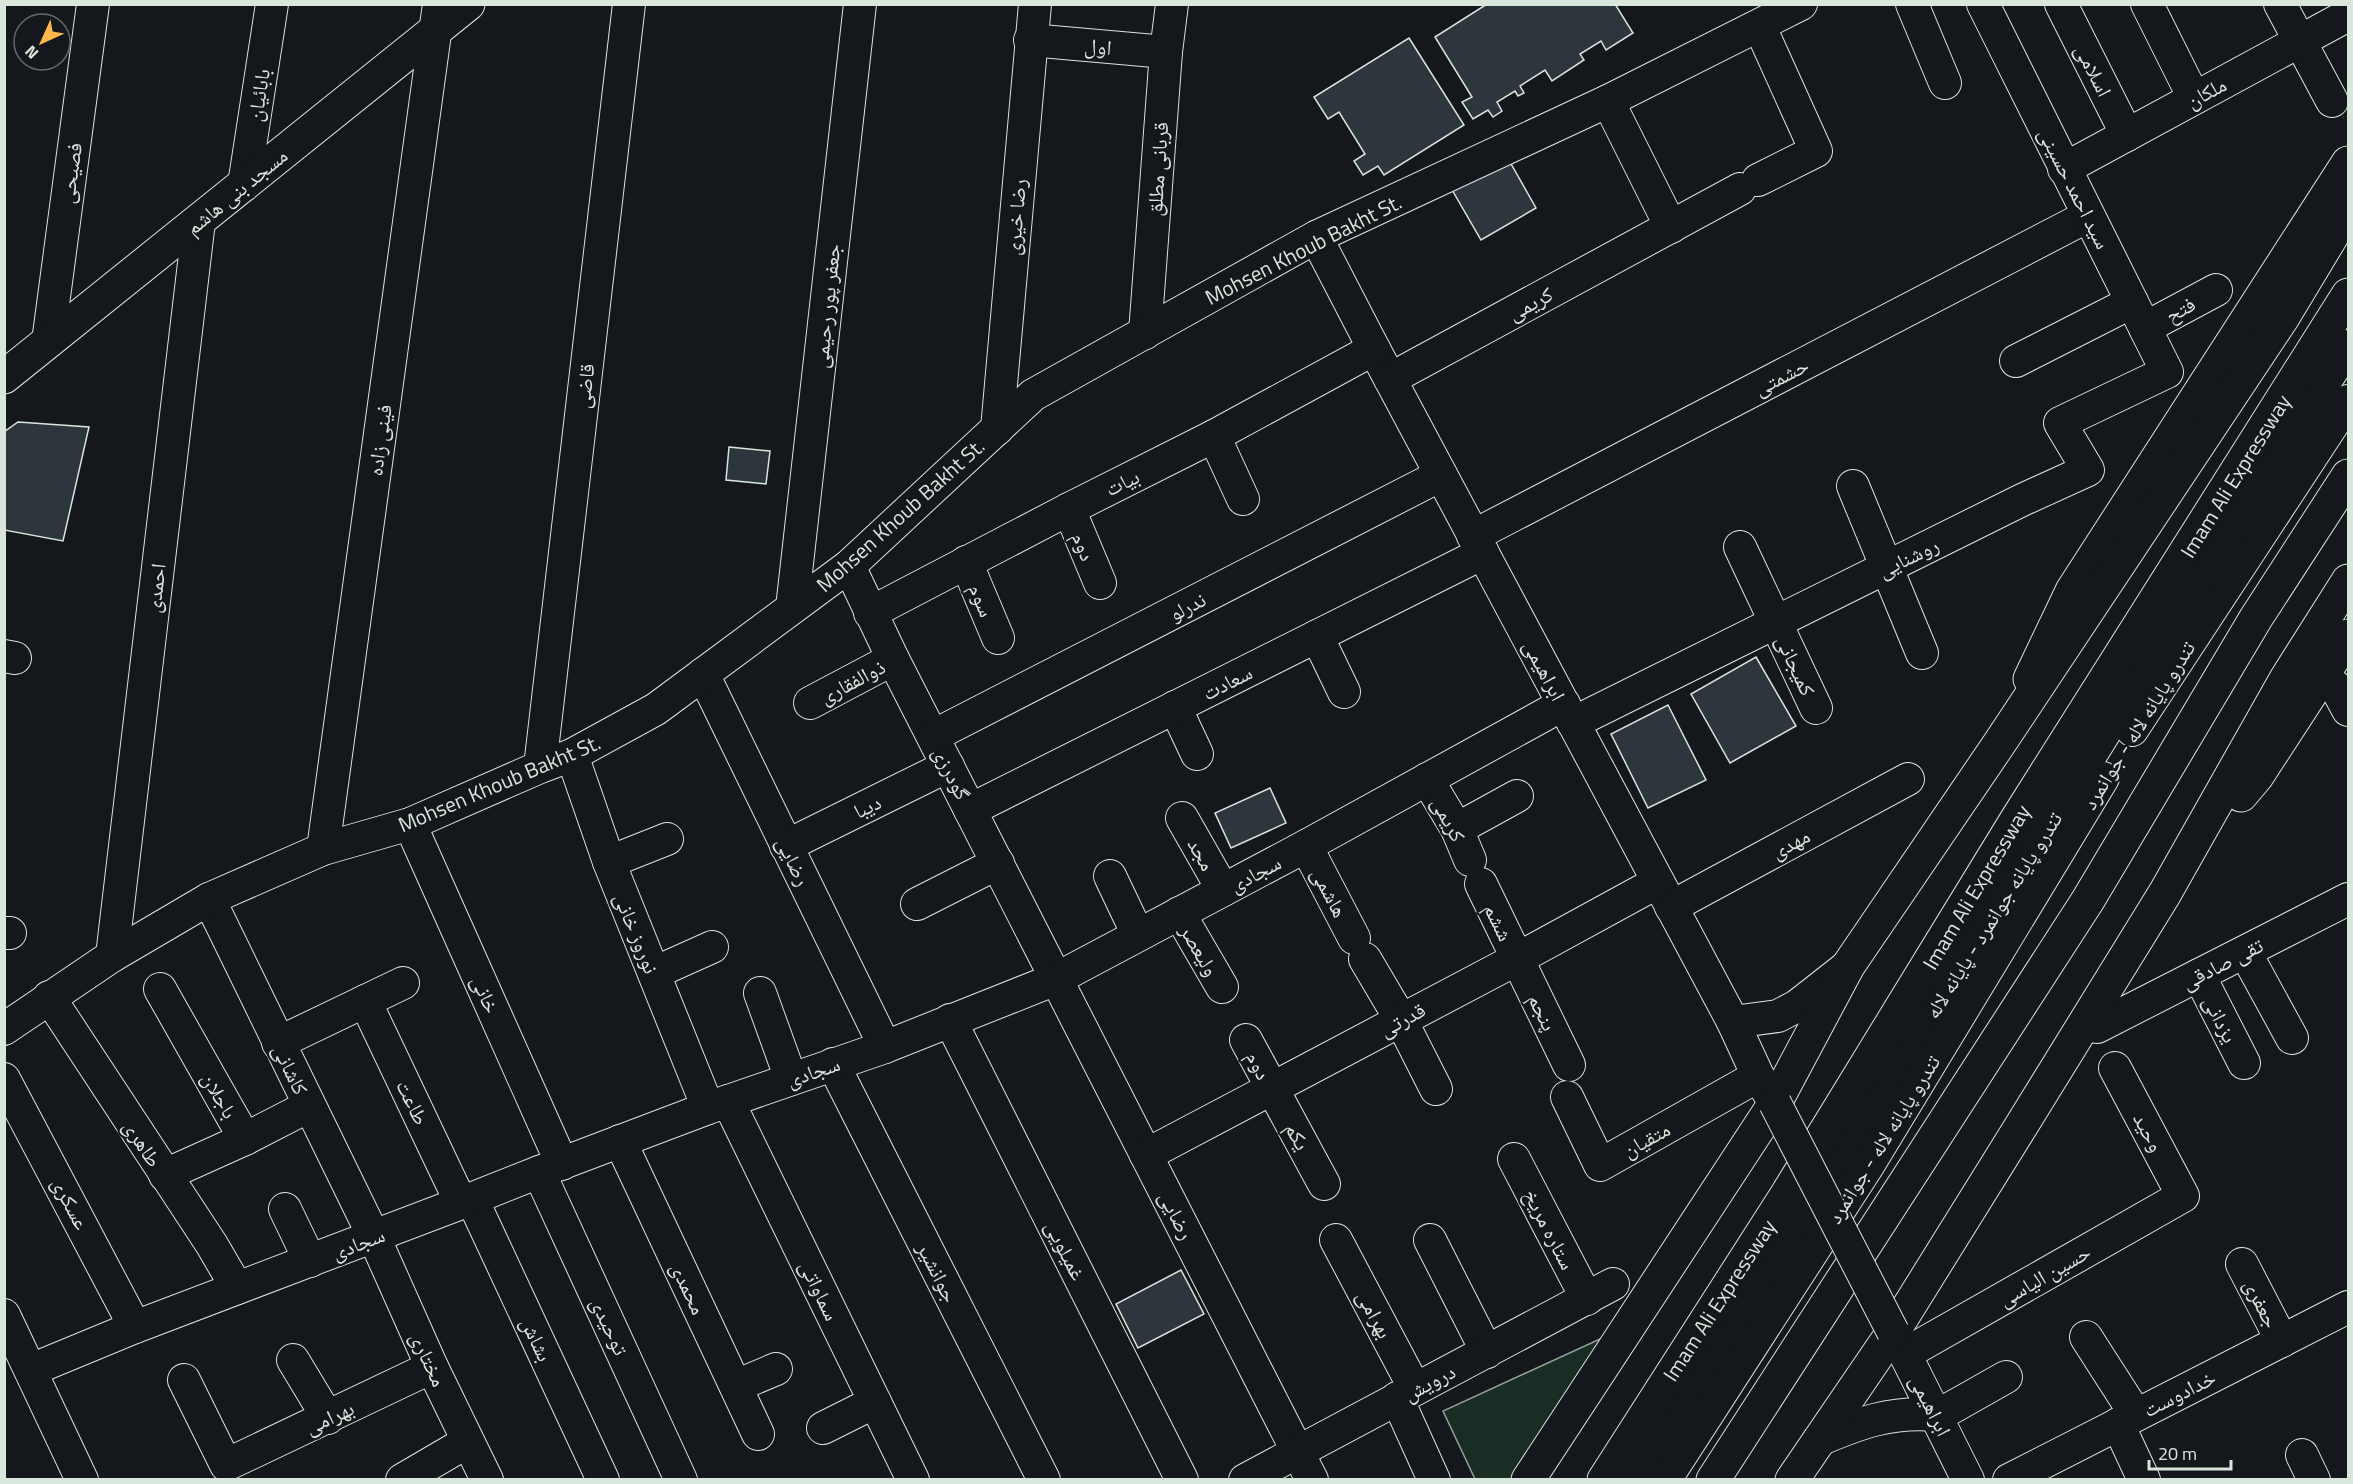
<svg xmlns="http://www.w3.org/2000/svg" width="2353" height="1484" viewBox="0 0 2353 1484" font-family="'Titillium Web','Noto Naskh Arabic',sans-serif">
<style>
.green{fill:#1a2d24;stroke:#939e99;stroke-width:1.5}
.building{fill:#2c363c;stroke:#d8e6dc;stroke-width:1.5}
.lines{fill:none;stroke-linecap:round;stroke-linejoin:round}
.minor-casing{stroke:#d8e6dc;stroke-width:34}
.major-casing{stroke:#d8e6dc;stroke-width:35}
.highway-casing{stroke:#d8e6dc;stroke-width:35}
.minor{stroke:#14181c;stroke-width:32}
.major{stroke:#14181c;stroke-width:33}
.highway{stroke:#14181c;stroke-width:33}
.minor-bridge-casing{stroke:#d8e6dc;stroke-width:34;stroke-linecap:butt}
.minor-bridge{stroke:#14181c;stroke-width:32}
.labels{text-anchor:middle;dominant-baseline:central;stroke-width:4.5;stroke-linejoin:round;paint-order:stroke}
.street-label{font-size:21px;fill:#d8e6dc;stroke:#14181c}
</style>
<rect width="100%" height="100%" fill="#14181c"/>
<polygon class="green" points="1624,1328 1525,1479 1475,1479 1443,1411"/>
<g class="building">
<polygon points="1487,4 1615,4 1633,33 1606,50 1601,41 1580,54 1584,60 1552,81 1545,70 1520,86 1524,93 1518,96 1515,91 1497,102 1502,111 1493,117 1488,110 1473,119 1462,102 1472,97 1435,37"/>
<polygon points="1409,38 1464,125 1384,175 1378,166 1363,175 1354,161 1365,154 1339,112 1328,119 1314,97"/>
<polygon points="1506,155 1536,208 1481,240 1451,188"/>
<polygon points="18,422 89,427 63,541 4,530 4,432"/>
<polygon points="729,447 770,451 766,484 726,480"/>
<polygon points="1756,657 1796,726 1730,763 1691,694"/>
<polygon points="1668,705 1706,780 1648,808 1611,734"/>
<polygon points="1270,788 1286,823 1231,848 1215,813"/>
<polygon points="1181,1270 1204,1314 1138,1348 1116,1304"/>
</g>
<g class="lines">
<g class="minor-casing">
<g id="minor">
<polyline points="1912,4 1945,83"/>
<polyline points="2061,4 2127,135"/>
<polyline points="2147,4 2194,98"/>
<polyline points="2280,4 2332,101"/>
<polyline points="1030,40 1166,52"/>
<polyline points="1608,101 1671,227"/>
<polyline points="2064,169 2348,15"/>
<polyline points="1758,180 1816,151 1760,27"/>
<polyline points="244,185 272,4"/>
<polyline points="1316,237 1374,349 1733,1022 1758,1076 1775,1103"/>
<polyline points="2145,328 2216,290"/>
<polyline points="1145,333 1166,52 1172,4"/>
<polyline points="48,342 93,4"/>
<polyline points="2016,361 2132,302"/>
<polyline points="1390,379 1740,189"/>
<polyline points="997,429 1035,4"/>
<polyline points="1214,436 1243,499"/>
<polyline points="1853,486 1922,653"/>
<polyline points="1069,509 1100,583"/>
<polyline points="1473,536 2088,216"/>
<polyline points="1740,547 1816,708"/>
<polyline points="966,562 998,638"/>
<polyline points="849,566 893,659 1312,1480"/>
<polyline points="792,608 860,4"/>
<polyline points="870,613 1069,509 1214,436 1374,349"/>
<polyline points="1317,636 1344,692"/>
<polyline points="4,656 15,658"/>
<polyline points="703,674 885,1047"/>
<polyline points="2335,686 2348,710"/>
<polyline points="810,703 893,659"/>
<polyline points="1175,707 1197,754"/>
<polyline points="1573,723 2022,500 2088,470 2060,423 2167,372 1983,4"/>
<polyline points="2132,730 2348,401"/>
<polyline points="933,736 1441,475"/>
<polyline points="572,755 609,862 708,1108"/>
<polyline points="540,767 629,4"/>
<polyline points="1427,779 1457,829 1470,860"/>
<polyline points="970,810 1483,553"/>
<polyline points="1182,818 1223,890"/>
<polyline points="410,824 562,1164"/>
<polyline points="1457,829 1517,796"/>
<polyline points="786,846 948,766"/>
<polyline points="1306,846 1354,938"/>
<polyline points="323,849 439,4"/>
<polyline points="609,862 667,839"/>
<polyline points="1110,876 1138,935"/>
<polyline points="1481,884 1569,1065"/>
<polyline points="209,899 374,1237 432,1367 487,1480"/>
<polyline points="917,904 998,863"/>
<polyline points="1671,907 1908,779"/>
<polyline points="1179,913 1222,987"/>
<polyline points="4,933 10,933"/>
<polyline points="2245,952 2292,1038"/>
<polyline points="112,956 199,221"/>
<polyline points="1365,959 1401,1020 1436,1089"/>
<polyline points="654,973 712,947"/>
<polyline points="2199,975 2244,1063"/>
<polyline points="160,989 245,1139 309,1106"/>
<polyline points="760,993 791,1079"/>
<polyline points="49,997 212,1245 237,1288"/>
<polyline points="365,1001 461,1203"/>
<polyline points="950,1020 1182,1480"/>
<polyline points="1733,1022 1778,1016 1797,1006 1848,966"/>
<polyline points="2097,1027 2348,899"/>
<polyline points="4,1029 112,956 209,899 323,849 410,824 540,767 572,755 656,709 849,566 1033,395 1316,237 1608,101 1801,4"/>
<polyline points="1246,1040 1324,1184"/>
<polyline points="278,1043 403,983"/>
<polyline points="833,1064 1044,1480"/>
<polyline points="4,1079 135,1327"/>
<polyline points="1567,1097 1600,1165 1758,1076"/>
<polyline points="728,1101 913,1480"/>
<polyline points="620,1141 758,1434"/>
<polyline points="1146,1155 1517,959 1658,882"/>
<polyline points="1514,1159 1587,1299"/>
<polyline points="539,1172 681,1480"/>
<polyline points="165,1175 245,1139"/>
<polyline points="472,1199 603,1480"/>
<polyline points="285,1209 310,1261"/>
<polyline points="1336,1240 1415,1389"/>
<polyline points="1430,1240 1487,1352"/>
<polyline points="2242,1264 2282,1341"/>
<polyline points="4,1315 82,1480"/>
<polyline points="1896,1336 1968,1480"/>
<polyline points="2086,1337 2136,1415"/>
<polyline points="1905,1354 2183,1196 2115,1068"/>
<polyline points="293,1360 328,1418"/>
<polyline points="31,1370 135,1327 461,1203 539,1172 708,1108 885,1047 1056,979 1306,846 1564,704"/>
<polyline points="184,1380 226,1465 432,1367"/>
<polyline points="736,1386 776,1369"/>
<polyline points="1397,1398 1434,1480"/>
<polyline points="1937,1416 2006,1377"/>
<polyline points="2118,1424 2144,1480"/>
<polyline points="823,1428 875,1402"/>
<path d="M1819 1440C1859 1423 1891 1411 1936 1415"/>
<polyline points="2302,1455 2314,1480"/>
<polyline points="402,1480 467,1442"/>
<polyline points="1245,1480 1613,1284"/>
<polyline points="1631,1480 1770,1272 2234,524 2348,346"/>
<polyline points="1665,1480 1869,1164 2103,778"/>
<polyline points="2009,1480 2348,1307"/>
</g>
</g>
<g class="major-casing">
<g id="major">
<polyline points="4,377 468,4"/>
<polyline points="2030,679 2072,591 2348,163"/>
</g>
</g>
<g class="highway-casing">
<g id="highway">
<polyline points="2241,795 2257,776 2348,636"/>
<polyline points="1528,1480 1775,1103 1848,966 1999,744 2283,317 2348,209"/>
<polyline points="1604,1480 1786,1196 2017,819 2348,295"/>
<polyline points="1713,1480 2088,900 2256,618 2348,476"/>
<polyline points="1792,1480 1893,1332 2023,1123 2165,893 2286,679 2348,581"/>
</g>
</g>
<use href="#minor" class="minor"/>
<use href="#major" class="major"/>
<use href="#highway" class="highway"/>
<g class="minor-bridge-casing">
<polyline id="minor-bridge" points="1775,1103 1893,1332"/>
</g>
<use href="#minor-bridge" class="minor-bridge"/>
</g>
<g class="labels">
<g class="street-label">
<text transform="translate(1098 46) rotate(5)">اول</text>
<text transform="translate(2094 70) rotate(63)">اسلامی</text>
<text transform="translate(2206 92) rotate(-28)">ملکان</text>
<text transform="translate(258 95) rotate(-81)">بابائیان</text>
<text transform="translate(1157 169) rotate(-86)">قربانی مطلق</text>
<text transform="translate(70 173) rotate(-82)">فصیحی</text>
<text transform="translate(2075 188) rotate(63)">سید احمد حسینی</text>
<text transform="translate(236 191) rotate(-39)">مسجد بنی هاشم</text>
<text transform="translate(1015 217) rotate(-85)">رضا خیری</text>
<text transform="translate(1303 249) rotate(-27)">Mohsen Khoub Bakht St.</text>
<text transform="translate(1530 303) rotate(-28)">کریمی</text>
<text transform="translate(826 306) rotate(-84)">جعفر پور رحیمی</text>
<text transform="translate(2180 309) rotate(-29)">فتح</text>
<text transform="translate(1781 376) rotate(-27)">حشمتی</text>
<text transform="translate(584 386) rotate(-83)">قاضی</text>
<text transform="translate(379 440) rotate(-82)">فینی زاده</text>
<text transform="translate(2235 476) rotate(-58)">Imam Ali Expressway</text>
<text transform="translate(1122 482) rotate(-26)">بیات</text>
<text transform="translate(900 515) rotate(-42)">Mohsen Khoub Bakht St.</text>
<text transform="translate(1084 546) rotate(67)">دوم</text>
<text transform="translate(1908 557) rotate(-26)">روشنایی</text>
<text transform="translate(155 588) rotate(-83)">احمدی</text>
<text transform="translate(982 600) rotate(67)">سوم</text>
<text transform="translate(1187 606) rotate(-27)">ندرلو</text>
<text transform="translate(1796 665) rotate(65)">کمیجانی</text>
<text transform="translate(1545 670) rotate(62)">ابراهیمی</text>
<text transform="translate(852 681) rotate(-28)">ذوالفقاری</text>
<text transform="translate(1227 682) rotate(-27)">سعادت</text>
<text transform="translate(2138 725) rotate(-58)">تندرو پایانه لاله - جوانمرد</text>
<text transform="translate(952 773) rotate(63)">گودرزی</text>
<text transform="translate(499 783) rotate(-23)">Mohsen Khoub Bakht St.</text>
<text transform="translate(867 806) rotate(-26)">دیبا</text>
<text transform="translate(1449 819) rotate(62)">کریمی</text>
<text transform="translate(1790 843) rotate(-28)">مهدی</text>
<text transform="translate(1202 854) rotate(61)">مجد</text>
<text transform="translate(794 861) rotate(64)">رضایی</text>
<text transform="translate(1255 873) rotate(-28)">سجادی</text>
<text transform="translate(1976 887) rotate(-59)">Imam Ali Expressway</text>
<text transform="translate(1330 892) rotate(62)">هاشمی</text>
<text transform="translate(1993 915) rotate(-58)">تندرو پایانه جوانمرد - پایانه لاله</text>
<text transform="translate(1499 922) rotate(64)">ششم</text>
<text transform="translate(637 933) rotate(68)">نوروز خانی</text>
<text transform="translate(1200 950) rotate(60)">ولیعصر</text>
<text transform="translate(2222 963) rotate(-27)">تقی صادقی</text>
<text transform="translate(486 994) rotate(66)">خانی</text>
<text transform="translate(1543 1012) rotate(64)">پنجم</text>
<text transform="translate(1402 1019) rotate(-28)">قدرتی</text>
<text transform="translate(2221 1019) rotate(63)">یزدانی</text>
<text transform="translate(1259 1065) rotate(63)">دوم</text>
<text transform="translate(291 1069) rotate(64)">کاشانی</text>
<text transform="translate(813 1071) rotate(-19)">سجادی</text>
<text transform="translate(220 1095) rotate(60)">باجلان</text>
<text transform="translate(413 1102) rotate(64)">طاعت</text>
<text transform="translate(2149 1132) rotate(62)">وحید</text>
<text transform="translate(1298 1136) rotate(61)">یکم</text>
<text transform="translate(1646 1139) rotate(-29)">متقیان</text>
<text transform="translate(1883 1139) rotate(-58)">تندرو پایانه لاله - جوانمرد</text>
<text transform="translate(143 1143) rotate(57)">طاهری</text>
<text transform="translate(71 1203) rotate(62)">عسکری</text>
<text transform="translate(1177 1215) rotate(63)">رضایی</text>
<text transform="translate(1550 1229) rotate(63)">ستاره مریخ</text>
<text transform="translate(358 1243) rotate(-21)">سجادی</text>
<text transform="translate(1066 1250) rotate(63)">غمیلویی</text>
<text transform="translate(938 1272) rotate(63)">جوانشیر</text>
<text transform="translate(2044 1275) rotate(-30)">حسین الیاسی</text>
<text transform="translate(689 1288) rotate(65)">محمدی</text>
<text transform="translate(820 1290) rotate(64)">سماواتی</text>
<text transform="translate(1719 1300) rotate(-57)">Imam Ali Expressway</text>
<text transform="translate(2262 1303) rotate(63)">جعفری</text>
<text transform="translate(1375 1314) rotate(62)">بهرامی</text>
<text transform="translate(610 1326) rotate(65)">توحیدی</text>
<text transform="translate(537 1339) rotate(65)">بشاش</text>
<text transform="translate(429 1359) rotate(65)">مختاری</text>
<text transform="translate(1429 1382) rotate(-28)">درویش</text>
<text transform="translate(2179 1393) rotate(-27)">خدادوست</text>
<text transform="translate(1931 1405) rotate(63)">ابراهیمی</text>
<text transform="translate(329 1417) rotate(-25)">بهرامی</text>
</g>
</g>
<rect width="2353" height="1484" fill="none" stroke="#d8e6dc" stroke-width="12"/>
<g transform="translate(42 42) rotate(225)"><circle r="28" fill="#14181c" stroke="#626a69" stroke-width="1.5"/>
<path d="M0-4.5L10 22L0 15L-10 22Z" fill="#ffb74d"/>
<text y="-9" font-size="16" font-weight="bold" text-anchor="middle" fill="#d8e6dc">N</text>
</g>
<path d="M2149 1460v9h82v-9" fill="none" stroke="#d8e6dc" stroke-width="3"/>
<text x="2158" y="1460" font-size="18" fill="#d8e6dc" stroke="#14181c" stroke-width="4.5" paint-order="stroke">20 m</text>
</svg>
